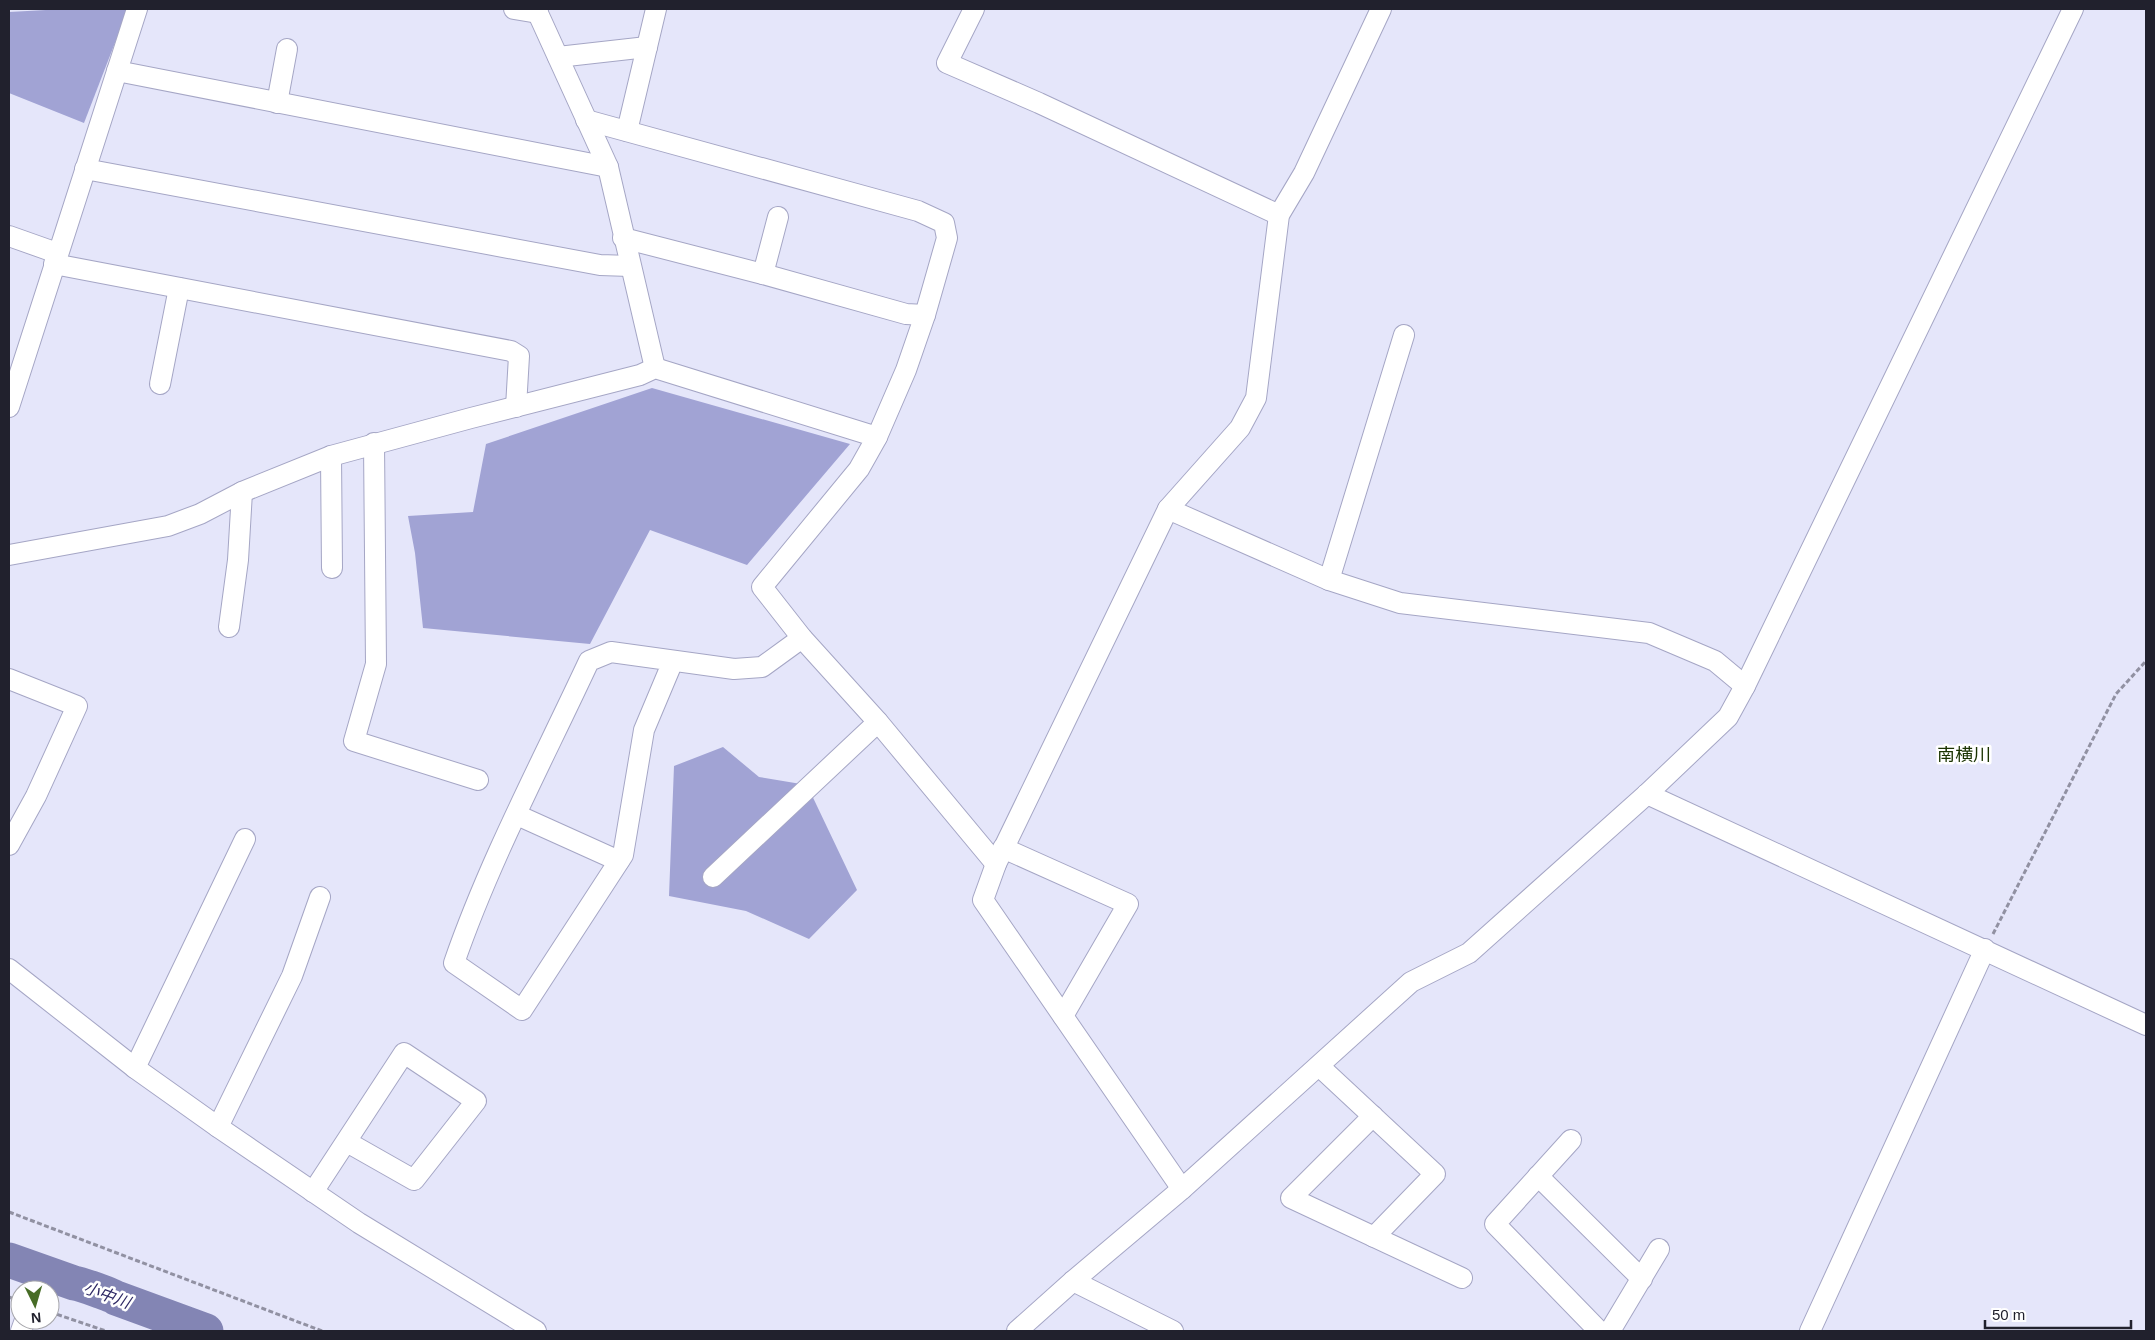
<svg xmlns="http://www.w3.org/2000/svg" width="2155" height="1340" viewBox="0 0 2155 1340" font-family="Arial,'Noto Sans JP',sans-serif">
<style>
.forest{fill:#a1a3d4}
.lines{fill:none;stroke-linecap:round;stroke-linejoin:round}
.river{stroke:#8385b4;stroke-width:35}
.minor-casing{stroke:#a5a6c5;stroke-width:22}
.path{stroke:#9191a2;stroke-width:3;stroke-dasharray:5 2.5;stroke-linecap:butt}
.minor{stroke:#fff;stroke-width:20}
.labels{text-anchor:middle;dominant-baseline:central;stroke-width:5;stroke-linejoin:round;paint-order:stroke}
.water-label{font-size:16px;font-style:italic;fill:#2d2864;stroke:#fff}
.quarter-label{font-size:18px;fill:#1a3301;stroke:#fff}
</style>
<rect width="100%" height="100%" fill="#e5e6fa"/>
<g class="forest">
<polygon points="64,9 128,9 84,123 9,93 9,12"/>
<polygon points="652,388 850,444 747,565 650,530 590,644 423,628 415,553 408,516 473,512 486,444"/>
<polygon points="723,747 759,777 807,785 857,890 809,939 746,911 669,896 674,766"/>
</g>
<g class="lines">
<path class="river" d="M9 1260 74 1283C81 1284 112 1295 116 1298L206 1331"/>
<g class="minor-casing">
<g id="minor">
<polyline points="514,9 538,13"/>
<polyline points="536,9 608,167 655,368"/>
<polyline points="974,9 947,63 1039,103 1279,215"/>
<polyline points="558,57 647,47"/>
<polyline points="117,71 608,167"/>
<polyline points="277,103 287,49"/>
<polyline points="586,120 918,211 944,223 947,238 925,315 906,370 877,437"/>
<polyline points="627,131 656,9"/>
<polyline points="85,169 600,265 630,266"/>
<polyline points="9,236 57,253"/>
<polyline points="623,238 763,274 906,314 925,315"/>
<polyline points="54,264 511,351 519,356 516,407"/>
<polyline points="763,274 778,217"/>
<polyline points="160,384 179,288"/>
<polyline points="9,407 137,9"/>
<polyline points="374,443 376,664 354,741 478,780"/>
<polyline points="331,456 332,568"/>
<polyline points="1168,509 1329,580 1400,603 1649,633 1715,661 1745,686"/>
<polyline points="9,555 168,526 200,514 242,492 331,456 471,418 640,375 655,368 877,437 859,469 762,587 802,638 878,722 996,864"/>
<polyline points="1329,580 1404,335"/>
<polyline points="229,627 238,560 242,492"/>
<path d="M673 661 644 730 623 855 522 1010 454 963C490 859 543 760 589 661L611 652 734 669 762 667 802 638"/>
<polyline points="9,679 77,706 36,796 9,845"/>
<polyline points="1647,794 2146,1025"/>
<polyline points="517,815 619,861"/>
<polyline points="1003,848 1128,904 1063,1016"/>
<polyline points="713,877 878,722"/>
<polyline points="9,969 135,1068 218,1127 359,1223 536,1331"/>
<polyline points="1319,1066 1435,1174 1374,1237"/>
<polyline points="135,1068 245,839"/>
<polyline points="1373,1116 1291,1198 1462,1278"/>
<polyline points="218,1127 292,976 320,897"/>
<polyline points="1571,1140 1495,1224 1599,1331"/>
<polyline points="1538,1176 1642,1279"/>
<polyline points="1182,1189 983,900 996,864 1168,509 1240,428 1256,398 1279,215 1304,173 1381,9"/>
<polyline points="313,1192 404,1053 476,1101 414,1180 347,1142"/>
<polyline points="1073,1281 1173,1331"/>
<polyline points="21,1331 25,1320"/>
<polyline points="1017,1331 1073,1281 1182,1189 1411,982 1469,953 1647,794 1728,717 1745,686 2073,9"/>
<polyline points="1610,1331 1659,1249"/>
<polyline points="1810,1331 1985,949"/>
</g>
</g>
<g class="path">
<polyline points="1993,934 2116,694 2146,661"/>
<polyline points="9,1212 322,1331"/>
<polyline points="9,1297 19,1301"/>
<polyline points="50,1312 106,1331"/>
</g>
<use href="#minor" class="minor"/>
</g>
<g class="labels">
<g class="water-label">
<text transform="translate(107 1295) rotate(20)">小中川</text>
</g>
<g class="quarter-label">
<text x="1964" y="755">南横川</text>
</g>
</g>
<rect width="2155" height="1340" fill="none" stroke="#21212d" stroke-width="20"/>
<g transform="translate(35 1305) rotate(175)"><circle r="24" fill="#ffffff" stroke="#a6a6ab"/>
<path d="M0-4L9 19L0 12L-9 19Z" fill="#476c26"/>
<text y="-8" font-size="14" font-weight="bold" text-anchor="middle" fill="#21212d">N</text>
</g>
<path d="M1985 1320v8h146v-8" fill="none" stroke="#21212d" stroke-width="2.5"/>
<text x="1992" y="1320" font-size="15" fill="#21212d" stroke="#ffffff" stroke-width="4" paint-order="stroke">50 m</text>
</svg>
